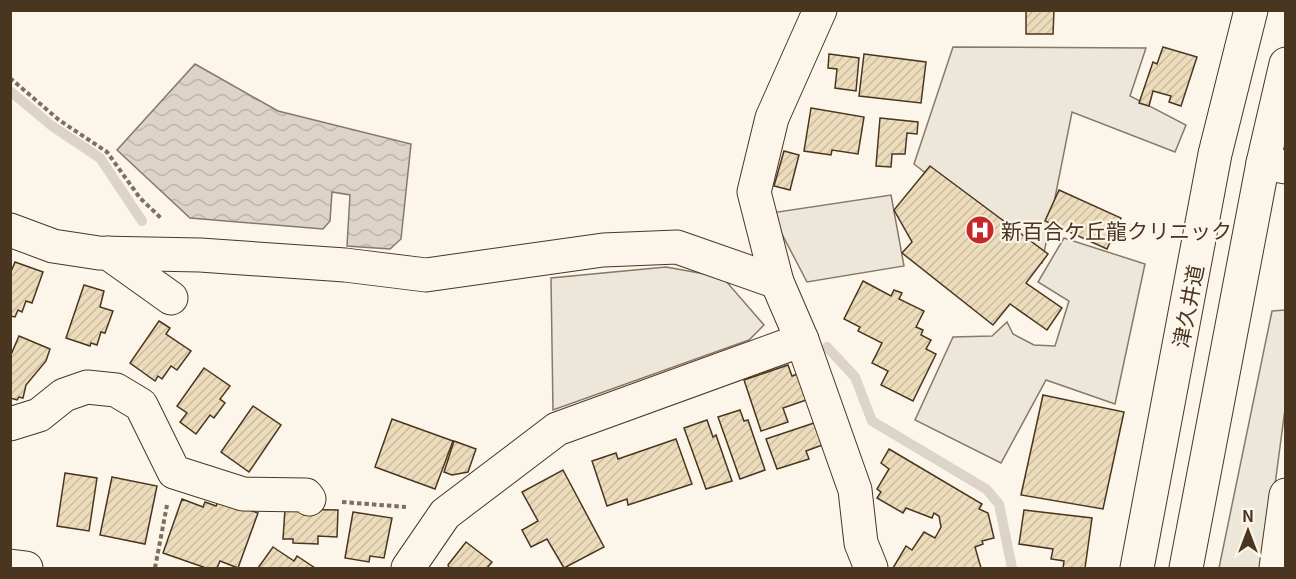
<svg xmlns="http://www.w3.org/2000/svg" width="1296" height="579" viewBox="0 0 1296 579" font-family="Georgia,'Noto Sans JP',serif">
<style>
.parking{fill:#ede7d9;stroke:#887966;stroke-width:1.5}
.water{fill:url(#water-waves);stroke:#887966;stroke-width:1.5}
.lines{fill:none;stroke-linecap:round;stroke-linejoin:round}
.stream{stroke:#dcd4c6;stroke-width:10}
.building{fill:url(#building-hatch);stroke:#4a3520;stroke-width:1.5}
.minor-casing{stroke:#4a3520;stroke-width:35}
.primary-casing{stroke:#4a3520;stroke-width:35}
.path{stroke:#7f6f5c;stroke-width:4;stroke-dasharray:4.5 3;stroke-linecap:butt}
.minor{stroke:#fbf6e9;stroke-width:33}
.primary{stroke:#fbf6e9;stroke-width:33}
.labels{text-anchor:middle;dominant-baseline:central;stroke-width:4.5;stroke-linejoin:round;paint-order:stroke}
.poi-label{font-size:21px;fill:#4a3520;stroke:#fbf6e9;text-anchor:start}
.street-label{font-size:21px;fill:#4a3520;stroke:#fbf6e9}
</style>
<defs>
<pattern id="water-waves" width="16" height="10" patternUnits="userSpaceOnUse" patternTransform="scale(1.5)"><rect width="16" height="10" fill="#dcd4c6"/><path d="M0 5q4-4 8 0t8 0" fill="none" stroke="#beb7aa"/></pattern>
<pattern id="building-hatch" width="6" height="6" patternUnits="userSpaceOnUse" patternTransform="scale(1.5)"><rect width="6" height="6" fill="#ecdcbc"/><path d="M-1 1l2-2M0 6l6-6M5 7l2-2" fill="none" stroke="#ccbda1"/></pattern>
</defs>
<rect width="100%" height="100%" fill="#fbf6e9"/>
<g class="parking">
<polygon points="953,47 1146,48 1130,96 1186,125 1175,152 1072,112 1042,263 914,164"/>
<polygon points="891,195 904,266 807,282 771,213"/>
<polygon points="1064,238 1145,264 1115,404 1046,380 1001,463 915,420 953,337 992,336 1007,322 1013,334 1034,345 1055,346 1069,301 1038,282"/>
<polygon points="666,267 716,276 725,280 764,325 749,340 553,410 551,278"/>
<polygon points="1285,310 1285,409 1264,568 1219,568 1272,311"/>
</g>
<polygon class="water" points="195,64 278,111 411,144 401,239 390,249 347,246 350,195 332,192 330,221 323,229 190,218 117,150"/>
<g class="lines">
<g class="stream">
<polyline points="10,91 52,126 100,158 142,221"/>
<polyline points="827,347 855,377 872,421 986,489 999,504 1012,568"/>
</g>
</g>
<g class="building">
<polygon points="1026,10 1054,10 1053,34 1026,34"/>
<polygon points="1163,47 1197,57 1181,106 1169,102 1171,96 1153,91 1149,106 1139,103 1153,62 1157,64"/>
<polygon points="829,54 859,58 856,91 835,88 837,69 828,68"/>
<polygon points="864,54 926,62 921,103 859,96"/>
<polygon points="811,108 864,117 858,154 832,150 831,155 804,151"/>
<polygon points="880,118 918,122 917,134 907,133 905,154 892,154 891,167 876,166"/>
<polygon points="784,151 799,155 790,190 774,186"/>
<polygon points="930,166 1048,254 1026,283 1062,308 1047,330 1010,304 993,325 902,253 912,242 894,210"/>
<polygon points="1059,190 1121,218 1107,249 1045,221"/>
<polygon points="15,262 43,272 32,303 26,301 22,312 18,310 15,317 10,316 10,274"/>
<polygon points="863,281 891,296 894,290 902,293 899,299 924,311 916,327 923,330 921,335 931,340 926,349 936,354 913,401 881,385 888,371 872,363 882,343 858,331 860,327 844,319"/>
<polygon points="84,285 104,291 100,307 113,311 105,333 101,332 97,345 91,343 90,346 66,338"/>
<polygon points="159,321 170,328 166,334 191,351 177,370 171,366 162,379 158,376 155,381 130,363"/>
<polygon points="19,336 50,349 46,361 26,385 23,398 19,397 17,400 10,398 10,357"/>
<polygon points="788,365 792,376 803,372 812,398 783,408 788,422 761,431 744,380"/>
<polygon points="204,368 230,386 220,399 225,403 214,418 210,415 196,434 180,422 187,413 177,406"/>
<polygon points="1043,395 1124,412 1103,509 1021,495"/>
<polygon points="253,406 281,425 249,472 221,452"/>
<polygon points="740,410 744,421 748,420 765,470 740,479 718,417"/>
<polygon points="392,419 453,441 435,489 375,467"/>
<polygon points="707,420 713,437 716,435 732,481 706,489 684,428"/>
<polygon points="817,422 825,444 806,451 809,459 777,469 766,439"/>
<polygon points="676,439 692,484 628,505 627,499 607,506 592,461 616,453 618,459"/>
<polygon points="454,441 476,449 468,472 452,475 444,472"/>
<polygon points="889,449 982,504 979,509 988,513 994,538 982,541 983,544 975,547 981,568 893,568 906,546 912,550 924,532 935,538 941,527 939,516 934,513 932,518 906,508 903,513 877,498 881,492 877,489 889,469 881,463"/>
<polygon points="563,470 604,547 564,568 547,539 531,547 522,530 538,521 522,492"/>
<polygon points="65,473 97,478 89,531 57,526"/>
<polygon points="112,477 157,486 145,544 100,535"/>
<polygon points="221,495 237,506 258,513 238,568 220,561 217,568 206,568 163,553 182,499 203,507 205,502 216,506"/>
<polygon points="285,509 338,510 337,537 318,536 318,544 293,543 293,539 283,539"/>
<polygon points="1024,510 1092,518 1085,568 1063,568 1064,561 1051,559 1053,549 1019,544"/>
<polygon points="353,512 392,518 384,558 370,556 369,562 345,558"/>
<polygon points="466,542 492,562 487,568 449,568 448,565"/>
<polygon points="273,547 294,561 297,556 315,568 258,568"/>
</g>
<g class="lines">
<g class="minor-casing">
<g id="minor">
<polyline points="820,10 772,118 754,192 777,282 802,340 855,490 861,543 871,568"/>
<polyline points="1263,163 1286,167"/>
<polyline points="10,230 53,246 99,253 200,255 345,265 426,275 603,250 677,247 777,282"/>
<polyline points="108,253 171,298"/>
<polyline points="10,424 39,415 64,395 87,387 116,390 141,405 174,472 243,494 306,495 309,499"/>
<polyline points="10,566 26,568"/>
<polyline points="408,568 445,514 557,429 802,340"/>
<polyline points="1276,568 1286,495"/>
</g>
</g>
<g class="primary-casing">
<g id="primary">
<polyline points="1137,568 1215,154 1251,10"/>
<polyline points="1186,568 1263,163 1286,64"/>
</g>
</g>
<g class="path">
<polyline points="10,78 59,120 107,152 140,198 162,219"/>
<polyline points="342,502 406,507"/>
<polyline points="155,568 167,505"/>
</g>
<use href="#minor" class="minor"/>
<use href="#primary" class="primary"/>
</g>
<defs>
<g id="hospital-disc" transform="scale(1.5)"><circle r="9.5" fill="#c62828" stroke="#fbf6e9"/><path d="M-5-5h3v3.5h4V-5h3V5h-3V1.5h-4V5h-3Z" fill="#fff"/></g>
</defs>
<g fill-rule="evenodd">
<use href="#hospital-disc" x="980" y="230"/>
</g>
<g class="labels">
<g class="poi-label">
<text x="1001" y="230">新百合ケ丘龍クリニック</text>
</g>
<g class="street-label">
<text transform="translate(1187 306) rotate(-79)">津久井道</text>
</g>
</g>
<rect width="1296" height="579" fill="none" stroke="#4a3520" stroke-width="24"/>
<g transform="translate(1248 531)" stroke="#fbf6e9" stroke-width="4.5" paint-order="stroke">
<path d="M0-4.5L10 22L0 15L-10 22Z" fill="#4a3520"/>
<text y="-9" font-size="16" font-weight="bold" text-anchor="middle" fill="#4a3520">N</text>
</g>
</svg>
